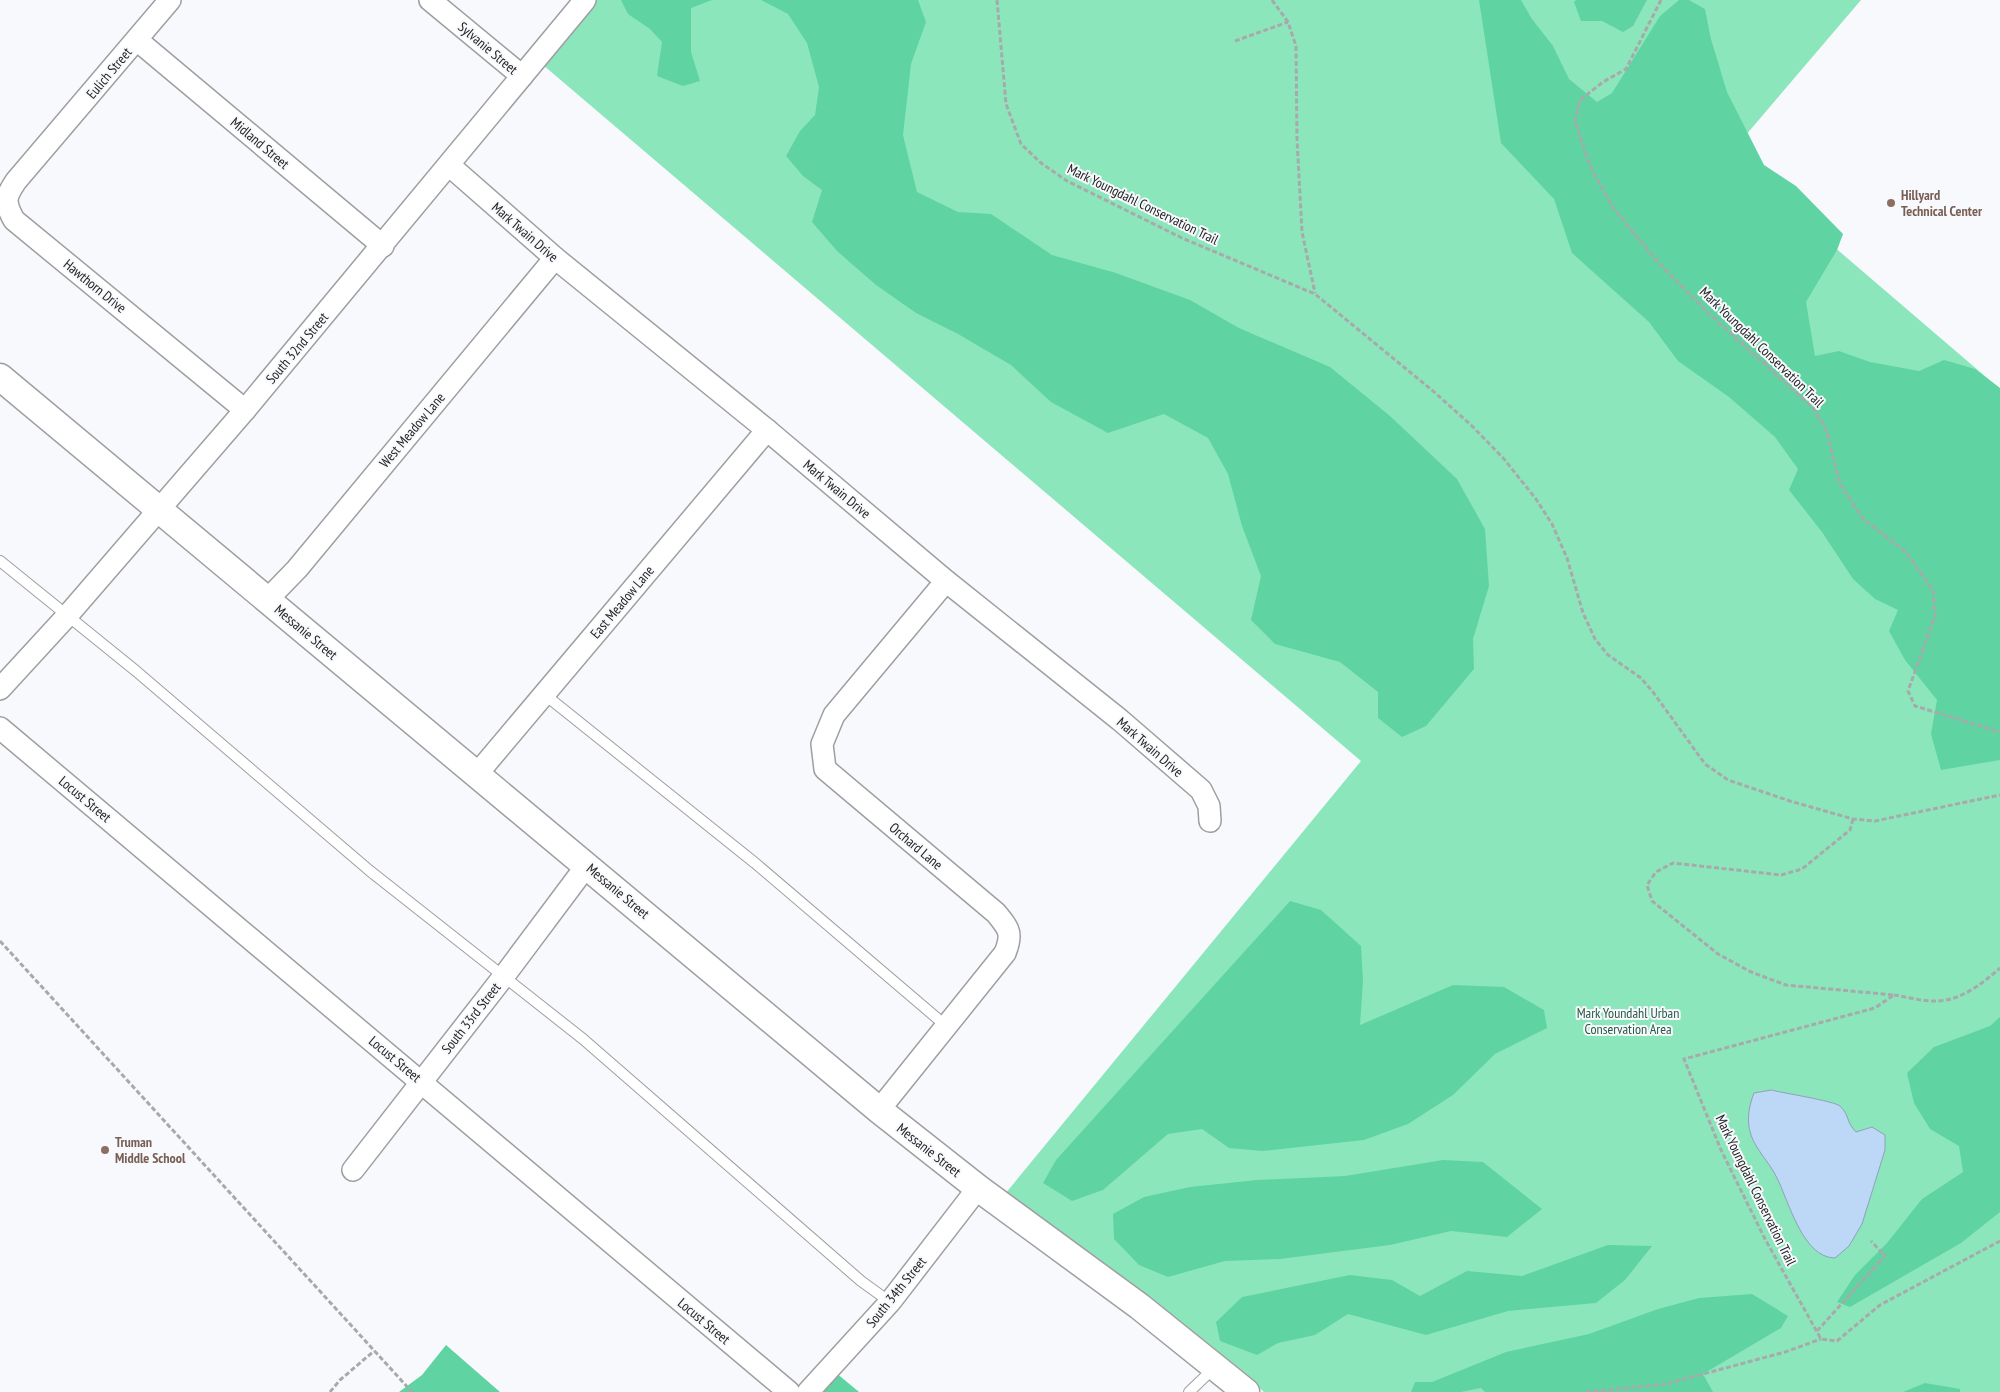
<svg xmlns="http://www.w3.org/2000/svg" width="2000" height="1392" viewBox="0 0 2000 1392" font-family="'PT Sans Narrow',sans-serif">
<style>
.green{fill:#8ce6bc}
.forest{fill:#5fd4a2}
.water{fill:#bdd7f6;stroke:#8fa1b7}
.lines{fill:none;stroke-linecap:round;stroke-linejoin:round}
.service-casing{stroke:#9e9fa1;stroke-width:12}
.minor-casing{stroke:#9e9fa1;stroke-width:24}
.tertiary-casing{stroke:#9e9fa1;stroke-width:29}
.path{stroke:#a8a9ab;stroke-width:3;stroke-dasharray:5 2.5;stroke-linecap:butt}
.service{stroke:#fff;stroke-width:10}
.minor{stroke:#fff;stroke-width:21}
.tertiary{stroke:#fff;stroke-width:26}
.education-dot{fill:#8d6e63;stroke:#f8f9fc;stroke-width:2}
.labels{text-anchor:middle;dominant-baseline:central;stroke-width:4;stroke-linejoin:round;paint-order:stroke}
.street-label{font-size:14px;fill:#232324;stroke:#f8f9fc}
.education-label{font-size:14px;font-weight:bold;fill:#785e54;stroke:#f8f9fc;text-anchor:start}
.park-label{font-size:14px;fill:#2a5a45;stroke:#f8f9fc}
</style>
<rect width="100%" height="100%" fill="#f8f9fc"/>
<polygon class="green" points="597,0 1861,0 1728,156 2000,389 2000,1392 1264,1392 1214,1351 1005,1194 1361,761 543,65"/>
<g class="forest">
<polygon points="621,0 712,0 691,8 691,52 700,81 683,86 657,76 662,42 650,29 628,14"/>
<polygon points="761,0 918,0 926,22 911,64 903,135 917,192 958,212 991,214 1052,255 1116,273 1190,300 1239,328 1330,367 1390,416 1457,479 1485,529 1489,586 1473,639 1474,669 1426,726 1402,737 1378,718 1378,692 1340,662 1275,644 1251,620 1261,576 1242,526 1228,474 1208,438 1164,414 1108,433 1051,402 1011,365 958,334 916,313 876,285 837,251 812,222 822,190 803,176 786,156 800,131 815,115 819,87 807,43 788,14"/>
<polygon points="1479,0 1521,0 1532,19 1553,46 1569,79 1597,102 1612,93 1660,16 1679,0 1689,0 1705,9 1711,39 1727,92 1764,165 1796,186 1843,234 1837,250 1806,302 1815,356 1839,351 1870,362 1919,371 1944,360 1975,369 2000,388 2000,760 1941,770 1931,734 1937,700 1905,660 1889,631 1898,610 1875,599 1853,579 1822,532 1789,490 1798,469 1775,437 1729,397 1678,361 1649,322 1572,253 1554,199 1501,143"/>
<polygon points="1576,0 1647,0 1633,26 1623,32 1602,21 1581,21 1574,2"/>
<polygon points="1290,901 1321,910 1361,946 1363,981 1360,1025 1453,985 1504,987 1544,1010 1547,1028 1495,1054 1453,1095 1408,1124 1364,1140 1262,1151 1229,1148 1202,1129 1168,1134 1103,1190 1072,1201 1043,1183 1056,1160"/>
<polygon points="2000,1017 2000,1212 1961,1243 1850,1307 1837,1302 1855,1275 1887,1243 1922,1199 1963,1172 1959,1146 1930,1129 1914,1103 1907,1073 1934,1047 1990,1026"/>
<polygon points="1443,1160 1483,1162 1542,1209 1507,1237 1451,1231 1390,1245 1280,1259 1225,1261 1168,1277 1139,1265 1114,1239 1113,1214 1144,1197 1190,1187 1257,1180 1345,1176"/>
<polygon points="1608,1245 1652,1246 1625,1280 1596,1303 1508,1311 1426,1335 1348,1314 1315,1335 1278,1343 1257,1355 1220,1341 1216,1322 1242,1297 1350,1275 1392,1280 1420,1296 1467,1271 1522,1276"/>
<polygon points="1752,1294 1788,1316 1781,1328 1703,1374 1713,1392 1485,1392 1481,1388 1461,1392 1411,1392 1415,1382 1432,1382 1506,1352 1589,1334 1658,1309 1699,1298"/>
<polygon points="446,1345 500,1392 399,1392 422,1375"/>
<polygon points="835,1372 859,1392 818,1392"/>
<polygon points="1925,1383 1960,1389 1960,1392 1903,1392"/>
</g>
<path class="water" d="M1771 1090C1783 1093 1834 1101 1840 1106 1850 1116 1846 1122 1856 1132L1872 1127 1885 1135V1150L1862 1224 1849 1246 1835 1258C1803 1258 1789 1202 1777 1178 1770 1163 1756 1150 1751 1135 1746 1120 1749 1106 1754 1093Z"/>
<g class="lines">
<g class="service-casing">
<g id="service">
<polyline points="0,561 136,671 370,871 583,1039 861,1281 890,1302"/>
<polyline points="544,694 755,863 945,1025"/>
<polyline points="1189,1392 1215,1367"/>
</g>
</g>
<g class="minor-casing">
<g id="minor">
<path d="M170 0 16 181C5 197 4 202 14 220L245 410"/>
<polyline points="430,0 522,76"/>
<polyline points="137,40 383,246"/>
<polyline points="450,166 555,258 767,430 946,581 1120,720 1201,790 1209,806 1210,821"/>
<polyline points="267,600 297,569 555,258"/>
<polyline points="0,689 67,616 245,410 585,0"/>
<polyline points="0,728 789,1392"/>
<polyline points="477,774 767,430"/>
<path d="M879 1110 1005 953C1013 933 1009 929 996 913L825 769 822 744 834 715 946 581"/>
<polyline points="353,1170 504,976 587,865"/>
<polyline points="808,1392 890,1302 978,1188"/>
</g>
</g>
<g class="tertiary-casing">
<polyline id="tertiary" points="0,377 879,1110 978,1188 1139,1306 1246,1392"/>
</g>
<g class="path">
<polyline points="997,0 1006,104 1021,144 1041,163 1067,181 1182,238 1315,294 1433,391 1472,426 1504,459 1536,499 1552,524 1567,558 1583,613 1595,639 1608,655 1641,678 1653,692 1705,764 1728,780 1790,801 1853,819 1875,821 2000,795"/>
<polyline points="1272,0 1288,22 1296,46 1297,139 1302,232 1315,293"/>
<polyline points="1661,0 1626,69 1603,82 1580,100 1575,122 1590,166 1612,206 1655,259 1705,310 1813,408 1826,429 1840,484 1863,519 1905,551 1933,590 1935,616 1908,691 1915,706 2000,732"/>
<polyline points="1235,41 1288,22"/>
<polyline points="1853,819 1850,830 1802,869 1781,875 1673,863 1656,872 1647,885 1652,901 1718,954 1751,972 1786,985 1894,995 1875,1008 1684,1059 1721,1150 1765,1239 1821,1339 1837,1341 1880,1305 2000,1241"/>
<polyline points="0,941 412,1392"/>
<path d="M1894 995C1907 997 1921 1001 1934 1001 1959 1002 1982 984 2000 968"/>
<polyline points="1817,1331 1885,1256 1871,1241"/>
<polyline points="330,1392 340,1380 374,1351"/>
<polyline points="1586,1392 1666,1384 1785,1352 1821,1339"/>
</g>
<use href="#service" class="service"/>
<use href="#minor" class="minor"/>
<use href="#tertiary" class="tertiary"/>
</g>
<g class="education-dot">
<circle cx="1891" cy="203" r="5"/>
<circle cx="105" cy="1150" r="5"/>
</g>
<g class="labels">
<g class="street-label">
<text transform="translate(488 48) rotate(40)">Sylvanie Street</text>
<text transform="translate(109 73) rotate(-50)">Eulich Street</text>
<text transform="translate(260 143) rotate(40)">Midland Street</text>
<text transform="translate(1143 204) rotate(26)">Mark Youngdahl Conservation Trail</text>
<text transform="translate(525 232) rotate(41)">Mark Twain Drive</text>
<text transform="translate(95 286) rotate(39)">Hawthorn Drive</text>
<text transform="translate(1762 347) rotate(44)">Mark Youngdahl Conservation Trail</text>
<text transform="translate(297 348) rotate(-50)">South 32nd Street</text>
<text transform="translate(412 430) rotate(-50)">West Meadow Lane</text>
<text transform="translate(837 489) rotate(40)">Mark Twain Drive</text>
<text transform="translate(622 602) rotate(-50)">East Meadow Lane</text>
<text transform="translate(306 632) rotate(40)">Messanie Street</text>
<text transform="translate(1150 747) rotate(41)">Mark Twain Drive</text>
<text transform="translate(85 799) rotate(40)">Locust Street</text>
<text transform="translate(916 846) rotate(40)">Orchard Lane</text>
<text transform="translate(618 891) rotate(40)">Messanie Street</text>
<text transform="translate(471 1018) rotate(-52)">South 33rd Street</text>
<text transform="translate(395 1059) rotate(40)">Locust Street</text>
<text transform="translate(929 1150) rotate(38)">Messanie Street</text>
<text transform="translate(1756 1190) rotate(64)">Mark Youngdahl Conservation Trail</text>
<text transform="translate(896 1292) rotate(-51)">South 34th Street</text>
<text transform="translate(704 1321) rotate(40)">Locust Street</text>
</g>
<g class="education-label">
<text x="1901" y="195">Hillyard<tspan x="1901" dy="16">Technical Center</tspan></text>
<text x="115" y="1142">Truman<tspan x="115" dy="16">Middle School</tspan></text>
</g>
<g class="park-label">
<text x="1628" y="1013">Mark Youndahl Urban<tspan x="1628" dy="16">Conservation Area</tspan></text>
</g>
</g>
</svg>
